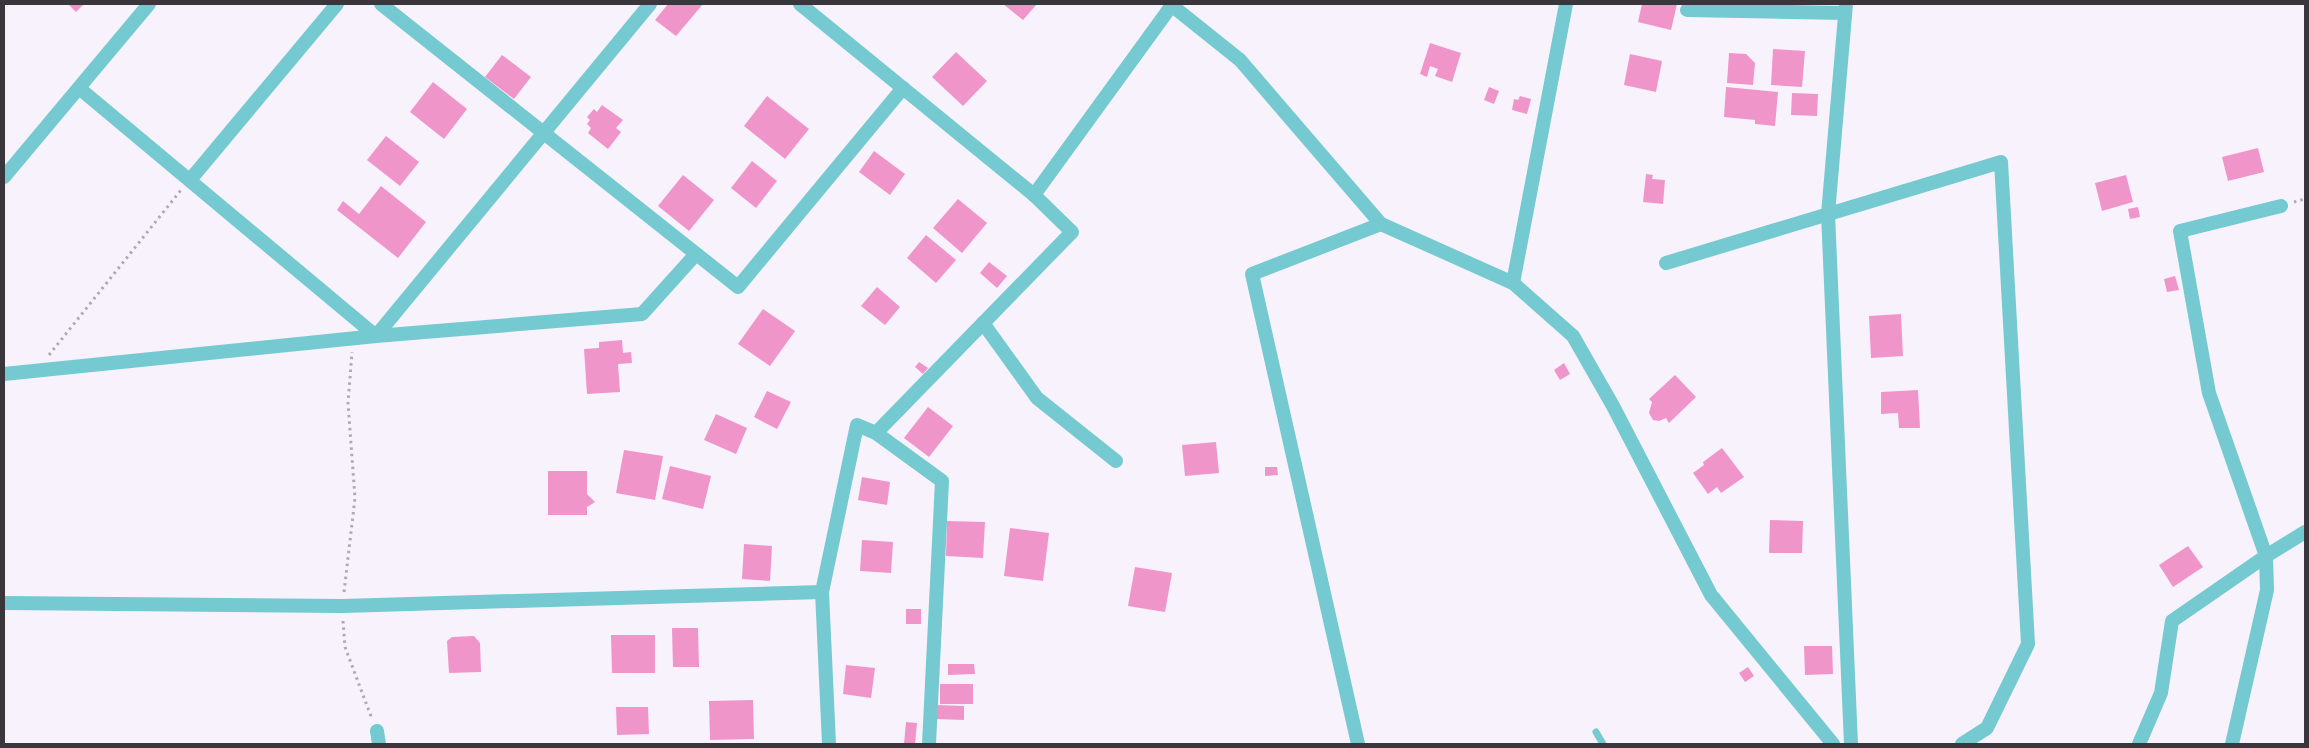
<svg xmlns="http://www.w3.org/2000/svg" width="2309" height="748" viewBox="0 0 2309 748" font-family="'Crimson Pro',serif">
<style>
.building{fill:#f095ca}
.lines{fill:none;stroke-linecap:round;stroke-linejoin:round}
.path{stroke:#afaab2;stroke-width:3;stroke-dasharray:2.5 4;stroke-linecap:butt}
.lane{stroke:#74cad0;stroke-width:7}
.street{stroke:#74cad0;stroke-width:14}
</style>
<rect width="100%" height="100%" fill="#f8f2fd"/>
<g class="building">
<polygon points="68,4 84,4 76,12"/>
<polygon points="668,4 703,4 676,36 655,20"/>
<polygon points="1003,4 1037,4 1023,20"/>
<polygon points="1642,4 1677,4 1671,30 1638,22"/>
<polygon points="1430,43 1461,53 1452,82 1435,76 1438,69 1430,66 1427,77 1420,74"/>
<polygon points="1773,49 1805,51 1802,87 1771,85"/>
<polygon points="956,52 987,81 963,106 932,77"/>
<polygon points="1729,53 1746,54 1755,63 1753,85 1727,83"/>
<polygon points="1630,54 1662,61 1656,92 1624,85"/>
<polygon points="502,55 531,77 514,99 485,77"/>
<polygon points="433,82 467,109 444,139 410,112"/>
<polygon points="1489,87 1499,91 1494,104 1484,100"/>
<polygon points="1726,87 1778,92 1775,126 1755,124 1755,120 1724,117"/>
<polygon points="1792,93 1818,94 1817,116 1791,115"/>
<polygon points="767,96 809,129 785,159 744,126"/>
<polygon points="1520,96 1531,99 1527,114 1512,110 1514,99 1518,100"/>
<polygon points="602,105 623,120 616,128 621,132 608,149 588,133 591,128 587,124 590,120 587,117 594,109 597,112"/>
<polygon points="386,136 419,162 400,186 367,160"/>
<polygon points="2258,148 2264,172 2228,181 2222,157"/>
<polygon points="874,151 905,174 890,195 859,172"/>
<polygon points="752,161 777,181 756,208 731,188"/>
<polygon points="1646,174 1653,175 1652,179 1665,180 1663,204 1643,202"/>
<polygon points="683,175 714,200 689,231 658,206"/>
<polygon points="2126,175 2133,202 2102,211 2095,183"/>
<polygon points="381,186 426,222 398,258 337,210 343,201 359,214"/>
<polygon points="958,199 987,223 962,253 933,228"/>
<polygon points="2138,207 2140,217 2130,219 2128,209"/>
<polygon points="926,235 956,260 936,283 907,258"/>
<polygon points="989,262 1007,276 997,288 980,273"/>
<polygon points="2175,276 2179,290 2167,292 2164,279"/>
<polygon points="877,287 900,307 885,325 861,306"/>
<polygon points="763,309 795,331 770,366 738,344"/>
<polygon points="1901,314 1903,356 1871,358 1869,316"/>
<polygon points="622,340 623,353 631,352 632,363 618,364 620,392 587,394 584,349 599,348 599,342"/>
<polygon points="919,362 928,368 923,374 915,367"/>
<polygon points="1564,363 1570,374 1560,380 1554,370"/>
<polygon points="1675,375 1696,397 1669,423 1666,418 1659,421 1653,420 1649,413 1652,402 1649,399"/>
<polygon points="1918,390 1920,428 1899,428 1898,413 1881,414 1881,392"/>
<polygon points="767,391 791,402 777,429 754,417"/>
<polygon points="928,407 953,426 929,457 904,438"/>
<polygon points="716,414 747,428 736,454 704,440"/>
<polygon points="1216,442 1219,473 1185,476 1182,445"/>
<polygon points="1722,448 1744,477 1721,493 1717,487 1708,494 1693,473 1704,465 1703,462"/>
<polygon points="624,450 663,456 655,500 616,493"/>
<polygon points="670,466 711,476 703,509 662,499"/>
<polygon points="1265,467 1277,467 1278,475 1265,476"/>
<polygon points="548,471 587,471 587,494 595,502 587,507 587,515 548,515"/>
<polygon points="862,477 890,482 887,505 858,500"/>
<polygon points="1770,520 1803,521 1802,553 1769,553"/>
<polygon points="947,521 985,522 983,558 946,556"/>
<polygon points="1010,528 1049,533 1043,581 1004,576"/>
<polygon points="862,540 893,542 891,573 860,571"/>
<polygon points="744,544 772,546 770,581 742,579"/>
<polygon points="2188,546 2203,567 2173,587 2159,565"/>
<polygon points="1135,567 1172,573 1165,612 1128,606"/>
<rect x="906" y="609" width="15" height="15"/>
<polygon points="672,628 698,628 699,667 673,667"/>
<polygon points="611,635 655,635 655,673 612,673"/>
<polygon points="474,636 480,643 481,672 449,673 447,641 452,637"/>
<polygon points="1804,646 1832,646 1833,674 1805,675"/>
<polygon points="948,664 974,664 975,674 948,675"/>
<polygon points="846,665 875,668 871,698 843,694"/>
<polygon points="1748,667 1754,676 1745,682 1739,673"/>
<rect x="940" y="684" width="33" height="20"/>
<polygon points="753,700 754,739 710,740 709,701"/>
<polygon points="936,705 964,706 964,720 936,719"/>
<polygon points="616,707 648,707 649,734 617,735"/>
<polygon points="906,722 917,723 915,744 904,744"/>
</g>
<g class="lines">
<g class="path">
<polyline points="2294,202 2305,199"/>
<polyline points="49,355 181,190"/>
<polyline points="344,592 355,498 348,403 352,352"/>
<polyline points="343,621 345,647 372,719"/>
</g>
<polyline class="lane" points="1596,732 1603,744"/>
<g class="street">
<polyline points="381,4 738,287 903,88"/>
<polyline points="800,4 1034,195 1072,232 876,433 857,425 822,592 829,744"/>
<polyline points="1170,4 1240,60 1381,224 1513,283 1573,336 1613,406 1711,595 1833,744"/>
<polyline points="1846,4 1828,214 1851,744"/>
<polyline points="1687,10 1845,13"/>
<polyline points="79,88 376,336 650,4"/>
<polyline points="4,177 149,4"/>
<polyline points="190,180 337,4"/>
<polyline points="1034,195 1172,5"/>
<polyline points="1666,263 2001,162 2028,644 1987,728 1962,744"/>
<polyline points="1513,283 1566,4"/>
<polyline points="983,323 1037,398 1116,461"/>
<polyline points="4,374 376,336 642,314 696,254"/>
<polyline points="876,433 942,481 929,744"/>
<polyline points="4,603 343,606 822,592"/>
<polyline points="377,731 379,744"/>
<polyline points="1358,744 1252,274 1381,224"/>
<polyline points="2139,744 2161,693 2172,621 2266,556 2305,532"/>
<polyline points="2232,744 2267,590 2266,556 2209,393 2180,231 2281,206"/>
</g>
</g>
<rect width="2309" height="748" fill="none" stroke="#3a373c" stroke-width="10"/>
</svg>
